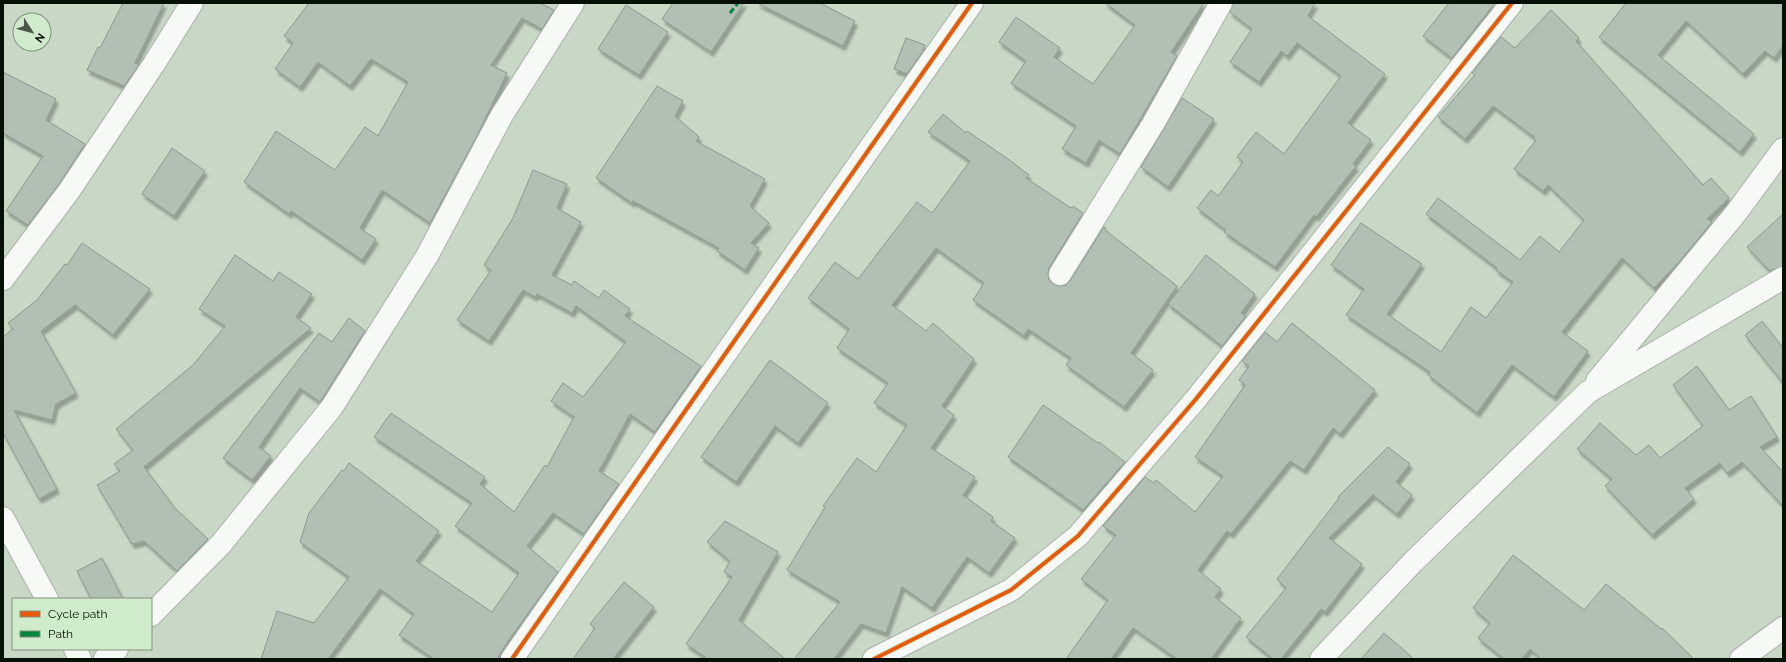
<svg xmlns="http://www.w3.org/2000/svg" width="1786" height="662" viewBox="0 0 1786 662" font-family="Raleway,sans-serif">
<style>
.building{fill:#b1bfb4;stroke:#8c998e;filter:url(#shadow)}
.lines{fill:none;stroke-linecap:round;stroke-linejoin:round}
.street-casing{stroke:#a8b3a6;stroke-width:24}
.street{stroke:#f7f9f7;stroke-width:22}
.quiet{stroke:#00873e;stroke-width:3;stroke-dasharray:6 3;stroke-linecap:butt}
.cycleway-casing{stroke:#d0ebcc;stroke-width:6}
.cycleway{stroke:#e8590c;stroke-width:4}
</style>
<defs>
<filter id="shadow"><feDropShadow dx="2.5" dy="4.5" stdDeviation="1" flood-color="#0004"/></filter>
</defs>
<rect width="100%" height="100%" fill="#c9d7c7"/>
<g class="building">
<polygon points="123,3 164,3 135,63 139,65 124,86 87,70 98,47 100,48"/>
<polygon points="309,3 540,3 554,10 542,29 522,18 491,65 507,73 478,134 430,223 382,190 360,228 376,239 362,260 291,211 289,214 244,182 276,131 335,170 365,127 378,136 408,82 371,59 350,86 318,62 300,87 275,69 293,43 284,36"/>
<polygon points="673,3 744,3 711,52 662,19"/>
<polygon points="757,3 820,3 855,21 843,46"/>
<polygon points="1105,3 1204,3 1171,52 1177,56 1120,154 1099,140 1086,163 1062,149 1076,126 1011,83 1026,61 999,42 1016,17 1060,48 1054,57 1093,84 1135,25"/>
<polygon points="1233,3 1315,3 1308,16 1385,74 1348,123 1371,140 1353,164 1356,166 1316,217 1314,215 1275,267 1224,232 1226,230 1197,208 1211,190 1218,196 1243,162 1237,157 1256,132 1284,154 1341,76 1297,43 1287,56 1281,51 1259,82 1230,62 1252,29 1230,12"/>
<polygon points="1449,3 1495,3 1452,58 1423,36"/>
<polygon points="1626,3 1783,3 1783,46 1774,58 1765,51 1743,74 1686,21 1658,55 1754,134 1740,152 1599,37"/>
<polygon points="626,5 668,32 639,75 598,49"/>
<polygon points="1551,10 1579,38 1576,41 1703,185 1711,178 1729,198 1707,219 1712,222 1679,262 1654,288 1622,258 1562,332 1588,351 1554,397 1512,365 1477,413 1428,375 1430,372 1346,315 1364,289 1331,265 1361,223 1422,264 1387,314 1441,352 1471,307 1486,318 1513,282 1496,270 1497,268 1426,214 1438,198 1520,260 1540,236 1559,252 1584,220 1548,185 1543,191 1514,169 1536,140 1534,139 1534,137 1493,106 1465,139 1438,117 1475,75 1472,73 1501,37 1515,48"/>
<polygon points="906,38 925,45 923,51 907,74 894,69"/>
<polygon points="3,72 56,99 46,120 85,144 59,184 28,225 6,211 43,156 3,133"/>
<polygon points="657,86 683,101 675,116 699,137 696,141 765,179 750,206 769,223 751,243 759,248 745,270 717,251 719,248 633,201 632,203 596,178"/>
<polygon points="1182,98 1214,119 1168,187 1141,167"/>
<polygon points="943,114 966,133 967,131 1008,159 1029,175 1026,178 1071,208 1073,206 1083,213 1049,268 1048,274 1049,280 1053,284 1060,286 1066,285 1070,281 1104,227 1106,228 1105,230 1177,286 1131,353 1153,370 1124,407 1066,365 1071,358 1028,329 1024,336 973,300 984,283 936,248 892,305 926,331 933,323 974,359 942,406 954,415 931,448 975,477 963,495 993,517 991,521 1015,538 989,573 967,557 932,608 902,587 886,633 861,624 834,659 794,659 840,602 787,570 825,507 823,506 857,458 876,472 907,425 874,403 888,383 837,348 849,329 808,298 835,262 858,279 917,202 932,213 970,161 928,132"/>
<polygon points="172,148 205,171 174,216 142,194"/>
<polygon points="533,170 567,184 557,208 581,222 552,275 572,285 574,281 599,298 604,290 630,309 625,316 701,366 655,432 630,414 599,471 619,484 584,534 553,513 527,546 558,572 508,641 497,659 434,659 399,635 414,614 380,589 328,659 261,659 277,611 314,623 349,577 300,542 309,513 342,470 344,471 349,463 439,531 416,561 492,612 519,573 455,526 472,503 374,437 391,413 485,477 480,484 514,512 545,465 547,467 574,417 551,401 563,383 583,397 626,342 576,306 572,313 537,294 535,297 523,290 489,341 457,320 491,270 484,265 513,218"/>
<polygon points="1783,214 1783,266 1770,271 1747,247"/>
<polygon points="82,243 150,289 113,335 75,305 41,331 76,393 56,404 52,420 14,410 57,489 39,499 3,433 3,337 13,329 8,323 37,300 65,264 67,265"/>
<polygon points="235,255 273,281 279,272 312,294 296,317 311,328 144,467 175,508 208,539 177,571 144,541 132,544 97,485 120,471 114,464 133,450 116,429 193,365 225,326 199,309"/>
<polygon points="1206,255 1255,294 1241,313 1246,316 1222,346 1168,304"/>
<polygon points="349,318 365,331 320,402 300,388 259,447 271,456 252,480 223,458 319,333 332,342"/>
<polygon points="1762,321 1783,348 1783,383 1745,335"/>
<polygon points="1292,323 1375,390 1340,434 1333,428 1304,470 1290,461 1231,534 1227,531 1198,570 1221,589 1215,597 1241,618 1211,659 1177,659 1133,628 1111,659 1066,659 1108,600 1081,579 1116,535 1103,526 1145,477 1154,483 1156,480 1195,512 1223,476 1195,457 1245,385 1239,380 1249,366 1242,361 1265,332 1277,342"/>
<polygon points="770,360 828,403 798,443 775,426 736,482 701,457"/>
<polygon points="1697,366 1729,410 1751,396 1777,437 1760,447 1783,472 1783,506 1742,462 1727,473 1720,463 1685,488 1694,499 1652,535 1605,486 1612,479 1577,449 1600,423 1636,455 1649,445 1660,458 1703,426 1673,385"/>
<polygon points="1043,405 1098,443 1099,442 1125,462 1083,510 1008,457"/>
<polygon points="1388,447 1410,464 1396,482 1412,495 1397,514 1373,495 1329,538 1362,564 1325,612 1321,609 1281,659 1273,659 1246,637 1286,588 1277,579 1339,498 1338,497"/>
<polygon points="725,521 778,552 739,620 785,659 708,659 686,644 732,577 724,572 730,561 707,542"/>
<polygon points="1513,555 1584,610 1606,584 1661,629 1662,628 1694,659 1541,659 1530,649 1522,659 1504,659 1478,638 1490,623 1473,608"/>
<polygon points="102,558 123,599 91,599 77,571"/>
<polygon points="624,582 654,607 613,659 573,659 595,628 590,624"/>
<polygon points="1384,633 1414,659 1361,659"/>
</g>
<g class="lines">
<g class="street-casing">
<g id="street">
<polyline points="1060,274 1153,124 1221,3"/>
<polyline points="3,279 69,191 154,64 192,3"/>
<polyline points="1597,381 1736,213 1783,149"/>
<polyline points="3,518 47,599"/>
<polyline points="151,615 221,544 332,407 427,256 502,115 573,3"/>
<polyline points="75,649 80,659"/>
<polyline points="105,659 117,649"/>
<polyline points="512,659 690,404 972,3"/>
<polyline points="874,659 1011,590 1078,536 1196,399 1512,3"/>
<polyline points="1321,659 1413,562 1588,392 1783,278"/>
<polyline points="1741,659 1783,628"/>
</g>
</g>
<use href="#street" class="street"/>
<polyline class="quiet" points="730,13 738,3"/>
<g class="cycleway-casing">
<g id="cycleway">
<polyline points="512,659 690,404 972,3"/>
<polyline points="874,659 1011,590 1078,536 1196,399 1512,3"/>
</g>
</g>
<use href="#cycleway" class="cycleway"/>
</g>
<rect width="1786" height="662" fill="none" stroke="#071006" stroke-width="8"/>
<rect x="12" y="598" width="140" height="52" fill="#d0ebcc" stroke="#80937d"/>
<rect x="20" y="611" width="20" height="6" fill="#e8590c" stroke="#80937d"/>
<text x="48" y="618" font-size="12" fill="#071006">Cycle path</text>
<rect x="20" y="631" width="20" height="6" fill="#00873e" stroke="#80937d"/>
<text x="48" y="638" font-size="12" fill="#071006">Path</text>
<g transform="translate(32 32) rotate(126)"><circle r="19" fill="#d0ebcc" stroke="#80937d"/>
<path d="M0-3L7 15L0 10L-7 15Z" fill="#4b564a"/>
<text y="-6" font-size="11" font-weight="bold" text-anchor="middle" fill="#071006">N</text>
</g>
</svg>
